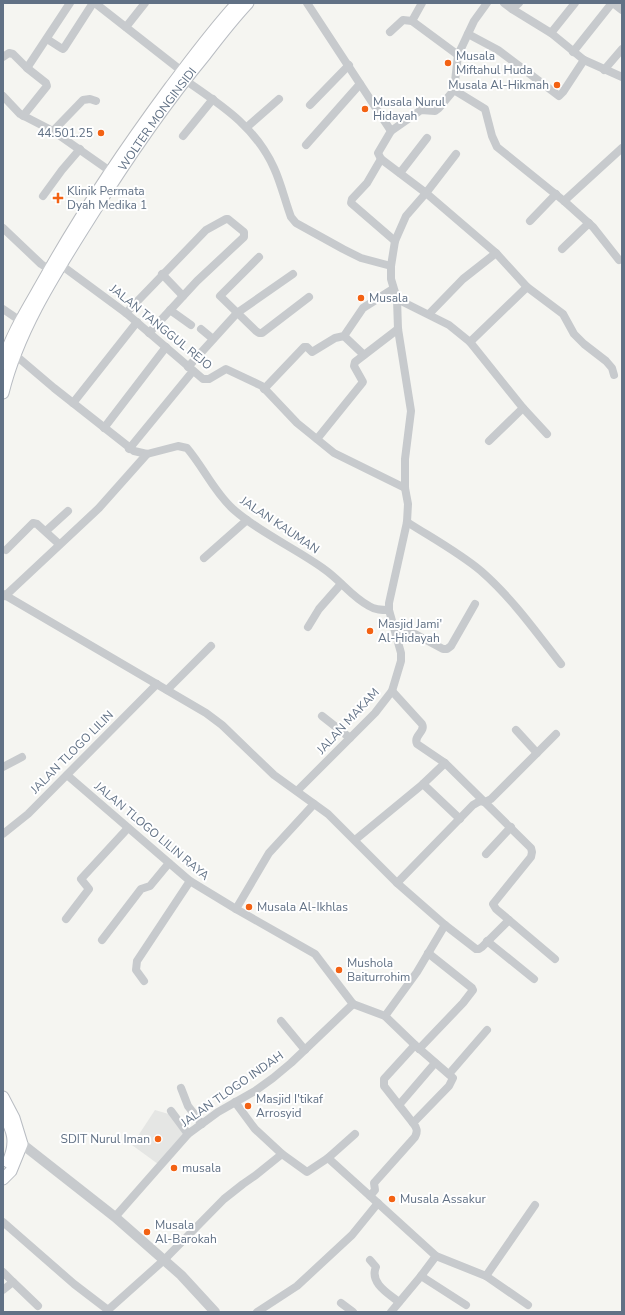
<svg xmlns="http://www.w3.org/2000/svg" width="625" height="1315" viewBox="0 0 625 1315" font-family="'Nunito Sans',sans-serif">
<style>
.built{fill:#e5e6e4}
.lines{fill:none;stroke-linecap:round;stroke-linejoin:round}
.secondary-casing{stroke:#b8bcc2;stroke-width:13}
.primary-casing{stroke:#b9bcc0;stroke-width:14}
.minor{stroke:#c7cacd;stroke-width:8}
.tertiary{stroke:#c7cacd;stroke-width:10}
.secondary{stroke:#fff;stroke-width:11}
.primary{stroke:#fff;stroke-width:12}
.poi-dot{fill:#f36213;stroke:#fff;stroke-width:1.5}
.labels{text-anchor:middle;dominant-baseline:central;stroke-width:4;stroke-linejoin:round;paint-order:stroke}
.poi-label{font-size:12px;fill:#617185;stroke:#fff;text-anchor:start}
.street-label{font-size:12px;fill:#617185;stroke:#fff}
</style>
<rect width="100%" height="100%" fill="#f5f5f1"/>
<polygon class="built" points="155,1110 172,1115 185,1132 158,1164 132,1145"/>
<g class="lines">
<g class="secondary-casing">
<g id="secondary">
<path id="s1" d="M3 393C19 328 57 271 92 215 127 159 164 105 206 54 219 37 233 19 248 3"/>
<polyline points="3,1097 14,1118 22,1144 11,1171 3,1179"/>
<path d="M3 1113C13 1131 17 1142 8 1162"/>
</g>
</g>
<g class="primary-casing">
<path id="primary" d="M3 364C11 334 31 304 46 277 83 211 125 149 170 88 192 59 213 30 238 3"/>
</g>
<g class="minor">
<polyline points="95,3 183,72"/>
<polyline points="307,3 391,131 378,153 381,159 426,193 496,253 527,287 563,314 574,334 584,344 606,361 612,368 614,375"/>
<polyline points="422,3 412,21 458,55"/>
<polyline points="504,3 512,9 551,33 584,60 622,77"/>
<polyline points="613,3 622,10"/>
<polyline points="512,9 519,3"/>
<polyline points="126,27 145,3"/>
<polyline points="390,32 403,20 412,21"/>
<polyline points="551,33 575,3"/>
<polyline points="468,34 498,50 559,96 563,92 584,60"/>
<polyline points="47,39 61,48 63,49 64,48 93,3"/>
<polyline points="573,52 612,3"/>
<polyline points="3,57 9,53 13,54 27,68 70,3"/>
<polyline points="604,70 622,49"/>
<path d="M185 80C221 105 255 126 274 168 281 183 285 201 291 217L296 223 343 249 361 258 391 266"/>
<polyline points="454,90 485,109 492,136 497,147 564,201 593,227 619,260"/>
<polyline points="3,96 20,114 53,131 110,171"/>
<polyline points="310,105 349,65"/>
<polyline points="23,116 47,86 46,83 27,68"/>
<polyline points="247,127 279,99"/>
<polyline points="53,131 83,100 90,99 96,101"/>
<polyline points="391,131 421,110 435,111 439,108 454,90 458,55 474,21 487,3"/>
<polyline points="183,136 213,99"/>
<polyline points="306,145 360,84"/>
<polyline points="381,159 367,183 352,199 351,203 395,241"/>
<polyline points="400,173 427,138"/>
<polyline points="43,196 62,170 80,149"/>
<polyline points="564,201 622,148"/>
<polyline points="530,221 556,194"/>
<polyline points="3,228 41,264 50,270"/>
<polyline points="562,249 589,223"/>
<polyline points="259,257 220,296 256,331 259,333 262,333 309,297"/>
<polyline points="61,265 126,313 203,379 209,379 226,369 262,386 297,423 334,453 405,488"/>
<polyline points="162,274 183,296"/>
<polyline points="397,299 449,325 470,342 523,408 547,434"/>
<polyline points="3,309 22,322"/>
<polyline points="170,310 191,325"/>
<polyline points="126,313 206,230 226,219 228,219 244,232 244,237 197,281 149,333"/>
<polyline points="429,314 463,279 496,253"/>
<polyline points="201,329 213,339"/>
<polyline points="344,336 364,355"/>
<polyline points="470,342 527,287"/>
<path d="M14 354 54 388 134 451 147 454 178 446 187 448C204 468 214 492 233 509 260 533 295 548 324 569 340 580 352 597 369 606 375 610 382 610 389 610"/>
<polyline points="188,367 237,313 293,274"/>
<polyline points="264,389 304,347 307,347 312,352 335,338 344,336 363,308 393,289"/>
<polyline points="73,403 137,322"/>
<polyline points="104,428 166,347"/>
<polyline points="317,439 363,382 354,366 355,362 398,329"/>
<polyline points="489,441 523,408"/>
<polyline points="129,449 193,371"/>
<path d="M407 522C432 538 458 552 481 571 512 598 536 632 561 664"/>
<polyline points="46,531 68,511"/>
<polyline points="6,550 33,523 37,524 59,544"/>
<polyline points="204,558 247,520"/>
<polyline points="3,594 206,713 222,725 274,775 328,814 397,883 445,925 476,949 479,949 482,947 509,920"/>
<polyline points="5,596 99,508 147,454"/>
<polyline points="308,627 319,609 341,584"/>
<polyline points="396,634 415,634 443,649 447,649 451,646 475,604"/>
<polyline points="167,690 211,646"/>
<path d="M392 691 422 724C426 732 413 735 417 744L445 763 531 848 532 852 531 857 493 904 496 909 555 959"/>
<polyline points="322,716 350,738"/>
<polyline points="516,730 537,753"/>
<polyline points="3,767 22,757"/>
<polyline points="67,775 190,881 236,909 315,954 353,1004"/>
<polyline points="423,784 460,819"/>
<polyline points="297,791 375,713 392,691 401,661 401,653 389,610 389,603 407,522 408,504 405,488 405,459 411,411 398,329 397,299 391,279 391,266 395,241 406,216 426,193 456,154"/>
<polyline points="3,834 28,814 157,684"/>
<polyline points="355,840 423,784 445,763"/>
<polyline points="486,854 511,827"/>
<polyline points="397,883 473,805 480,801 485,802 491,799 556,734"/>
<polyline points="236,909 269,853 314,804"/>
<polyline points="66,919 89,889 81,879 128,828"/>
<polyline points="102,940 141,889 150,886 169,863"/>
<polyline points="487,941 534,979"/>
<polyline points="144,981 136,970 137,961 190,881"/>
<polyline points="353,1004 385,1016 415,1045 453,1078 449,1086 413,1123"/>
<polyline points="385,1016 417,972 445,925"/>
<polyline points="281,1021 305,1050"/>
<polyline points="419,1049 463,1003 473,990 472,988 428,953"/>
<polyline points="449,1074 487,1030"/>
<polyline points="181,1088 188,1106 202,1124"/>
<polyline points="235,1102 255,1129 282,1154 307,1172 328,1158 355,1134"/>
<polyline points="399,1105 435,1063"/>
<polyline points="171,1111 188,1134"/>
<polyline points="328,1158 370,1196 436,1256 486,1276 528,1305"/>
<path d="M370 1196 375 1190 374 1183 415 1137C418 1131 417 1128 413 1123L384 1086V1079L415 1045"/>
<polyline points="115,1217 188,1134 218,1112 255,1091 273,1078 291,1063 353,1004"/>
<polyline points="3,1222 74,1284 108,1310 164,1260 224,1199 243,1184 256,1175 282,1154"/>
<path d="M370 1260 376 1267C369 1283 389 1294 399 1302"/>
<polyline points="3,1272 13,1282 3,1290"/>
<polyline points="421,1276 466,1305"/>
<polyline points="486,1276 535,1205"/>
<polyline points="13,1282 38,1306"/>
<polyline points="341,1303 353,1312"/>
<polyline points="257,1312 297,1286 352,1235 378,1203"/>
<polyline points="391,1312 421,1276 436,1256"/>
</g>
<polyline class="tertiary" points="17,1140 115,1217 181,1275 215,1312"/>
<use href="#secondary" class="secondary"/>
<use href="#primary" class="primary"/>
</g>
<g class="poi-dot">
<circle cx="448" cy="63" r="4"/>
<circle cx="557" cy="85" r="4"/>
<circle cx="365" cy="109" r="4"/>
<circle cx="101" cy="133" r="4"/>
<path d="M56 192h4v4h4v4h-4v4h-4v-4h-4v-4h4z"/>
<circle cx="361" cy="298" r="4"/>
<circle cx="370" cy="631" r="4"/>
<circle cx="249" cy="907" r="4"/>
<circle cx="339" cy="970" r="4"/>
<circle cx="248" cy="1106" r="4"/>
<circle cx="158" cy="1139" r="4"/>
<circle cx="174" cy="1168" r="4"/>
<circle cx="392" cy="1199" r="4"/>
<circle cx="147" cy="1232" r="4"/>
</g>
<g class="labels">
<g class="poi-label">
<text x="456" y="56">Musala<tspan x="456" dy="14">Miftahul Huda</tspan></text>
<text x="549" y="85" text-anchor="end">Musala Al-Hikmah</text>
<text x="373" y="102">Musala Nurul<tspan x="373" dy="14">Hidayah</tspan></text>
<text x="93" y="133" text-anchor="end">44.501.25</text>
<text x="67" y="191">Klinik Permata<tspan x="67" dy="14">Dyah Medika 1</tspan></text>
<text x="369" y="298">Musala</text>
<text x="378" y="624">Masjid Jami'<tspan x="378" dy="14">Al-Hidayah</tspan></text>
<text x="257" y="907">Musala Al-Ikhlas</text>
<text x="347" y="963">Mushola<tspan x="347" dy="14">Baiturrohim</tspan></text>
<text x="256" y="1099">Masjid I'tikaf<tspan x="256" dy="14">Arrosyid</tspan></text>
<text x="150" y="1139" text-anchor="end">SDIT Nurul Iman</text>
<text x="182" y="1168">musala</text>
<text x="400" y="1199">Musala Assakur</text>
<text x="155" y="1225">Musala<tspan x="155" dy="14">Al-Barokah</tspan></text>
</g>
<g class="street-label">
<text stroke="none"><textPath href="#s1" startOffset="316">WOLTER MONGINSIDI</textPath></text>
<text transform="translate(161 327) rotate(39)">JALAN TANGGUL REJO</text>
<text transform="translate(280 525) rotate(34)">JALAN KAUMAN</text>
<text transform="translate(348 721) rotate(-47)">JALAN MAKAM</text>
<text transform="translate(72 752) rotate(-45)">JALAN TLOGO LILIN</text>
<text transform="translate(152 831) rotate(40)">JALAN TLOGO LILIN RAYA</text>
<text transform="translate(232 1089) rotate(-35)">JALAN TLOGO INDAH</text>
</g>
</g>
<rect width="625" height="1315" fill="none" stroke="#617185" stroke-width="8"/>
</svg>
